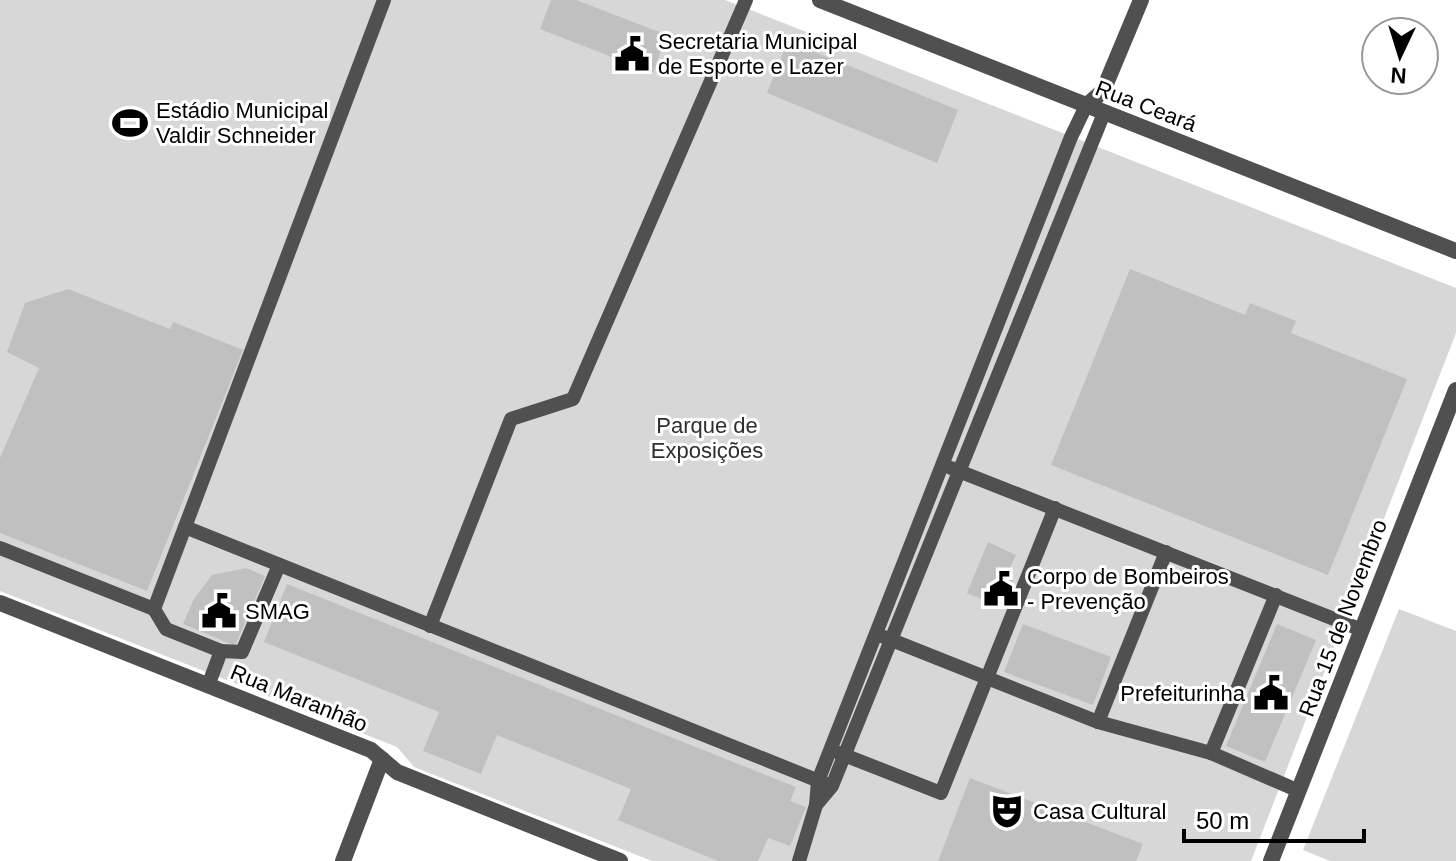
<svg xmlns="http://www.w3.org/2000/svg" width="1456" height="861" viewBox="0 0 1456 861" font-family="Helvetica,sans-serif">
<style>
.green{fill:#d7d7d7}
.building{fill:#c0c0c0}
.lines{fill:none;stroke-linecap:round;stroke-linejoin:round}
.lane{stroke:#505050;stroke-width:14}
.street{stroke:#505050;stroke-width:16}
.labels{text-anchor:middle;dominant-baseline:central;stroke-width:6;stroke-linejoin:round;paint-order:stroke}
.poi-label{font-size:22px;fill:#000;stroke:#fff;text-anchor:start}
.street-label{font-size:22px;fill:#000;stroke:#fff}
.park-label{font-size:22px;fill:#2e2e2e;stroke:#fff}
</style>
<rect width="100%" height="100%" fill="#fff"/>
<g class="green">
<polygon points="0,0 725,0 1456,288 1456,333 1251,861 652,861 414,767 397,747 0,591"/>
<polygon points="1399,609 1456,631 1456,861 1330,861 1303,850"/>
</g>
<g class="building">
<polygon points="551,0 576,0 667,35 653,73 540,29"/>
<polygon points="788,41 958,110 937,163 767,93"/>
<polygon points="1130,269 1245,315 1250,303 1296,321 1291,333 1407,379 1328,575 1051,465"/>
<polygon points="68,289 170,329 173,322 243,350 147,591 0,533 0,458 39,368 7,352 25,303"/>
<polygon points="988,542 1016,555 1005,578 1013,580 1002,607 967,593"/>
<polygon points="246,568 265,576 235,646 183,624 194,599 212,575"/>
<polygon points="287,584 796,787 790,801 806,807 790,846 768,838 758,861 718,861 618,820 631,789 497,735 481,774 423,751 439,712 264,642"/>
<polygon points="1023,624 1111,657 1093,705 1004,672"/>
<polygon points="1277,624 1316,640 1265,762 1226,746"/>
<polygon points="970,778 1143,844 1136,861 938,861"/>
</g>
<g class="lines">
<g class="lane">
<polyline points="951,468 1362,630"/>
<polyline points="185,527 824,783"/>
<polyline points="0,548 154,609 166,629 221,651"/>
<polyline points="154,609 384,0"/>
<polyline points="430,626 511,419 573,399 746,0"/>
<polyline points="884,637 1098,722 1211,753 1299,791"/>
<polyline points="208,686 221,651 242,652 279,565"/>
<polyline points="1098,722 1166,552"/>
<polyline points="839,753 941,793 1055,508"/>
<polyline points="1211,753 1276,595"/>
<polyline points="816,805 832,786 1104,113"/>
<polyline points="799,861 816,805 818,781 1071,137 1086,106"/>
</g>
<g class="street">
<polyline points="820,0 1456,251"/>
<polyline points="1086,106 1103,91 1141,0"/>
<polyline points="0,603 371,750 397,772 620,861"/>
<polyline points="343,861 382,759"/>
<polyline points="1271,861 1456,390"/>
</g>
</g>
<defs>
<g id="civic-bare" transform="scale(2.76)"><path d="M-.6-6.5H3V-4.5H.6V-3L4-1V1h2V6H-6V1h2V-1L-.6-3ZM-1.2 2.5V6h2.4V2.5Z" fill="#000" stroke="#fff" stroke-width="2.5" paint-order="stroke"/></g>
<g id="stadium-bare" transform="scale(2.76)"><path d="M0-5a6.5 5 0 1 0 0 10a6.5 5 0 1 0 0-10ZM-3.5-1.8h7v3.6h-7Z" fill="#000" stroke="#fff" stroke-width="2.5" paint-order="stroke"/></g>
<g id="theatre-bare" transform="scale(2.76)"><path d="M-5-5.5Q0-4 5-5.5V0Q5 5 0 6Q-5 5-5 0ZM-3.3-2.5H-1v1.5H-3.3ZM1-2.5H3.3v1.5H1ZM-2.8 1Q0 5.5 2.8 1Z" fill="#000" stroke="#fff" stroke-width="2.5" paint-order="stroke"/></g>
</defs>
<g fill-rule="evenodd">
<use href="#civic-bare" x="632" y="54"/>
<use href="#stadium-bare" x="130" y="123"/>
<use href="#civic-bare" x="1001" y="589"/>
<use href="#civic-bare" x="219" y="611"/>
<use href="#civic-bare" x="1271" y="693"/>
<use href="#theatre-bare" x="1007" y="811"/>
</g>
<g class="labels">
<g class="poi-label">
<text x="658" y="41">Secretaria Municipal<tspan x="658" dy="25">de Esporte e Lazer</tspan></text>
<text x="156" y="110">Estádio Municipal<tspan x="156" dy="25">Valdir Schneider</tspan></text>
<text x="1027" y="576">Corpo de Bombeiros<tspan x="1027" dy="25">- Prevenção</tspan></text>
<text x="245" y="611">SMAG</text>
<text x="1245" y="693" text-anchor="end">Prefeiturinha</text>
<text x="1033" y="811">Casa Cultural</text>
</g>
<g class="street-label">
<text transform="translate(1146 106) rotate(21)">Rua Ceará</text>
<text transform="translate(1343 618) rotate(-69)">Rua 15 de Novembro</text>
<text transform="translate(299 698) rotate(22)">Rua Maranhão</text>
</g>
<g class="park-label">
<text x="707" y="425">Parque de<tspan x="707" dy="25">Exposições</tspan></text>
</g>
</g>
<g transform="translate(1400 56) rotate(184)"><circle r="38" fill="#ffffff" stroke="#999999" stroke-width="2"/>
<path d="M0-6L14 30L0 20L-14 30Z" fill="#000000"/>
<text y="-12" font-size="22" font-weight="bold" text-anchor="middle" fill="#000000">N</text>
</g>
<path d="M1184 829v12h180v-12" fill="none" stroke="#000000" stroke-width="4"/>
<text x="1196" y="829" font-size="24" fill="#000000" stroke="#ffffff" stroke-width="6" paint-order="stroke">50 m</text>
</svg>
